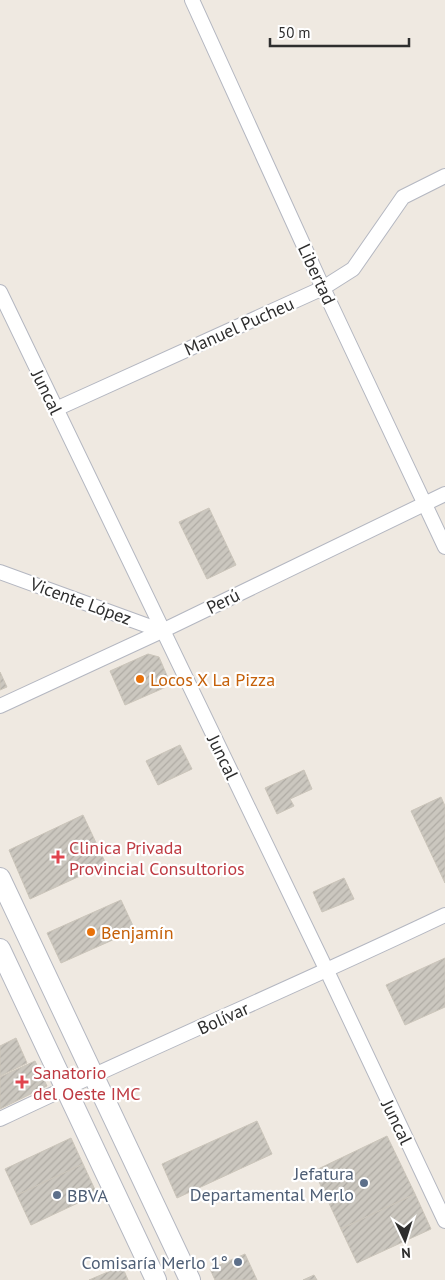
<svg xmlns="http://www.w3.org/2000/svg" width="445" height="1280" viewBox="0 0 445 1280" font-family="'PT Sans',sans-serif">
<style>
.building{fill:url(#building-hatch);stroke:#cbc5ba}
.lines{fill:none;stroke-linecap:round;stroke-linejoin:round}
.street-casing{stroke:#b4b7c1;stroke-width:16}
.secondary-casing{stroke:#b4b7c1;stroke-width:22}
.street{stroke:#fff;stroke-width:14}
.secondary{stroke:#fff;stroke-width:20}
.food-dot{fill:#e8710a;stroke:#fff;stroke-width:2}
.health-dot{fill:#e0444e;stroke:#fff;stroke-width:2}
.service-dot{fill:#5c6f8a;stroke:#fff;stroke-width:2}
.labels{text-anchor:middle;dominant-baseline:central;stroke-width:4.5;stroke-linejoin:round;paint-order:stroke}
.street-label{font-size:18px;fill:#2e2e2e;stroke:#fff}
.food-label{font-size:18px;fill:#c56008;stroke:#fff;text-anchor:start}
.health-label{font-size:18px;fill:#be3a42;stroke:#fff;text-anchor:start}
.service-label{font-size:18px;fill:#4e5e75;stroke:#fff;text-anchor:end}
</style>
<defs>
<pattern id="building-hatch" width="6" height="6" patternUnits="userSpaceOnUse" patternTransform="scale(1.25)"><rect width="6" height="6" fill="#cbc7bf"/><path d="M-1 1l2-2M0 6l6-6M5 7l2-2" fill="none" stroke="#afaba4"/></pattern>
</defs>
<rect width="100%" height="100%" fill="#efe9e1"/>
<g class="building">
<polygon points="209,508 236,565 207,579 179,522"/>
<polygon points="148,654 159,657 168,678 163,680 166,687 125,705 110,671"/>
<polygon points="0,672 7,687 0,690"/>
<polygon points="180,745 192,769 158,785 146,761"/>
<polygon points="304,770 312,789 290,799 294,806 277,814 265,788"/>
<polygon points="441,797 445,806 445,883 411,811"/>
<polygon points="83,815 106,864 30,899 9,850"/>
<polygon points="344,878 354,899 322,912 313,892"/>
<polygon points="121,900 135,930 61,963 47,933"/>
<polygon points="445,958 445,1007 405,1025 386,985"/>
<polygon points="16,1038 27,1063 0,1076 0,1046"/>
<polygon points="35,1061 47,1086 0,1109 0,1077"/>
<polygon points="257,1121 272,1154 177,1198 162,1164"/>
<polygon points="387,1136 415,1194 341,1229 314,1171"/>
<polygon points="71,1138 83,1164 17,1195 5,1169"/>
<polygon points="83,1164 97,1194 31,1225 17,1195"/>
<polygon points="415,1194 431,1229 357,1263 341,1229"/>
<polygon points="245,1254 257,1280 215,1280 210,1269"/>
<polygon points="122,1266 128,1280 89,1280"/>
<polygon points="314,1275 317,1280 303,1280"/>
</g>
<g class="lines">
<g class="street-casing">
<g id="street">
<polyline points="192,0 323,288 445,547"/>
<polyline points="0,292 327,971 445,1221"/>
<polyline points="56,409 323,288 353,269 403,197 445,176"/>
<polyline points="0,572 162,631"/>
<polyline points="0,706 162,631 445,494"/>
<path d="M0 1119C147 1049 298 985 445 915"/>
</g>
</g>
<g class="secondary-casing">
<g id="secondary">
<polyline points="0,878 190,1280"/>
<polyline points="0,949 156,1280"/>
</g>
</g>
<use href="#street" class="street"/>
<use href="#secondary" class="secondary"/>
</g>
<g class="food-dot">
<circle cx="140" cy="679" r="5"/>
<circle cx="91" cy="932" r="5"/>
</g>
<g class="health-dot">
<path d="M55.5 849.5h5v5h5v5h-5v5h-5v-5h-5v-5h5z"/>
<path d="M19.5 1074.5h5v5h5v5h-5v5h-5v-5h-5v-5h5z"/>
</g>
<g class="service-dot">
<circle cx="364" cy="1183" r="5"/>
<circle cx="57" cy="1195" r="5"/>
<circle cx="238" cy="1262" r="5"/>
</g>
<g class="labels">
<g class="street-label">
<text transform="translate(317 274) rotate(65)">Libertad</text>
<text transform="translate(239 326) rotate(-24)">Manuel Pucheu</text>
<text transform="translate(47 392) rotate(64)">Juncal</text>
<text transform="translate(81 601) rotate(20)">Vicente López</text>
<text transform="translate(223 601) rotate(-26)">Perú</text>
<text transform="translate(223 757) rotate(64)">Juncal</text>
<text transform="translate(223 1018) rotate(-24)">Bolívar</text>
<text transform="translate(397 1122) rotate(64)">Juncal</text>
</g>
<g class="food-label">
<text x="150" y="679">Locos X La Pizza</text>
<text x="101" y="932">Benjamín</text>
</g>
<g class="health-label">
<text x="69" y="847">Clinica Privada<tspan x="69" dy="21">Provincial Consultorios</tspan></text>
<text x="33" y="1072">Sanatorio<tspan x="33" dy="21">del Oeste IMC</tspan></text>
</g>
<g class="service-label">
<text x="354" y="1173">Jefatura<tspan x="354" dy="21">Departamental Merlo</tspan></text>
<text x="67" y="1195" text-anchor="start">BBVA</text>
<text x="228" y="1262">Comisaría Merlo 1°</text>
</g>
</g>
<g transform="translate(405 1240) rotate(176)" stroke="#ffffff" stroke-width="4" paint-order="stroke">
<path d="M0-4L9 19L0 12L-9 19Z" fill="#2e2e2e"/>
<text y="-8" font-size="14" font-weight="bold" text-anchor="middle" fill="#2e2e2e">N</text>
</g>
<path d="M270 38v8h139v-8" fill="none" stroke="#2e2e2e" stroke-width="2.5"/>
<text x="278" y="38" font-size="15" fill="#2e2e2e" stroke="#ffffff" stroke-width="4" paint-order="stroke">50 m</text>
</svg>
